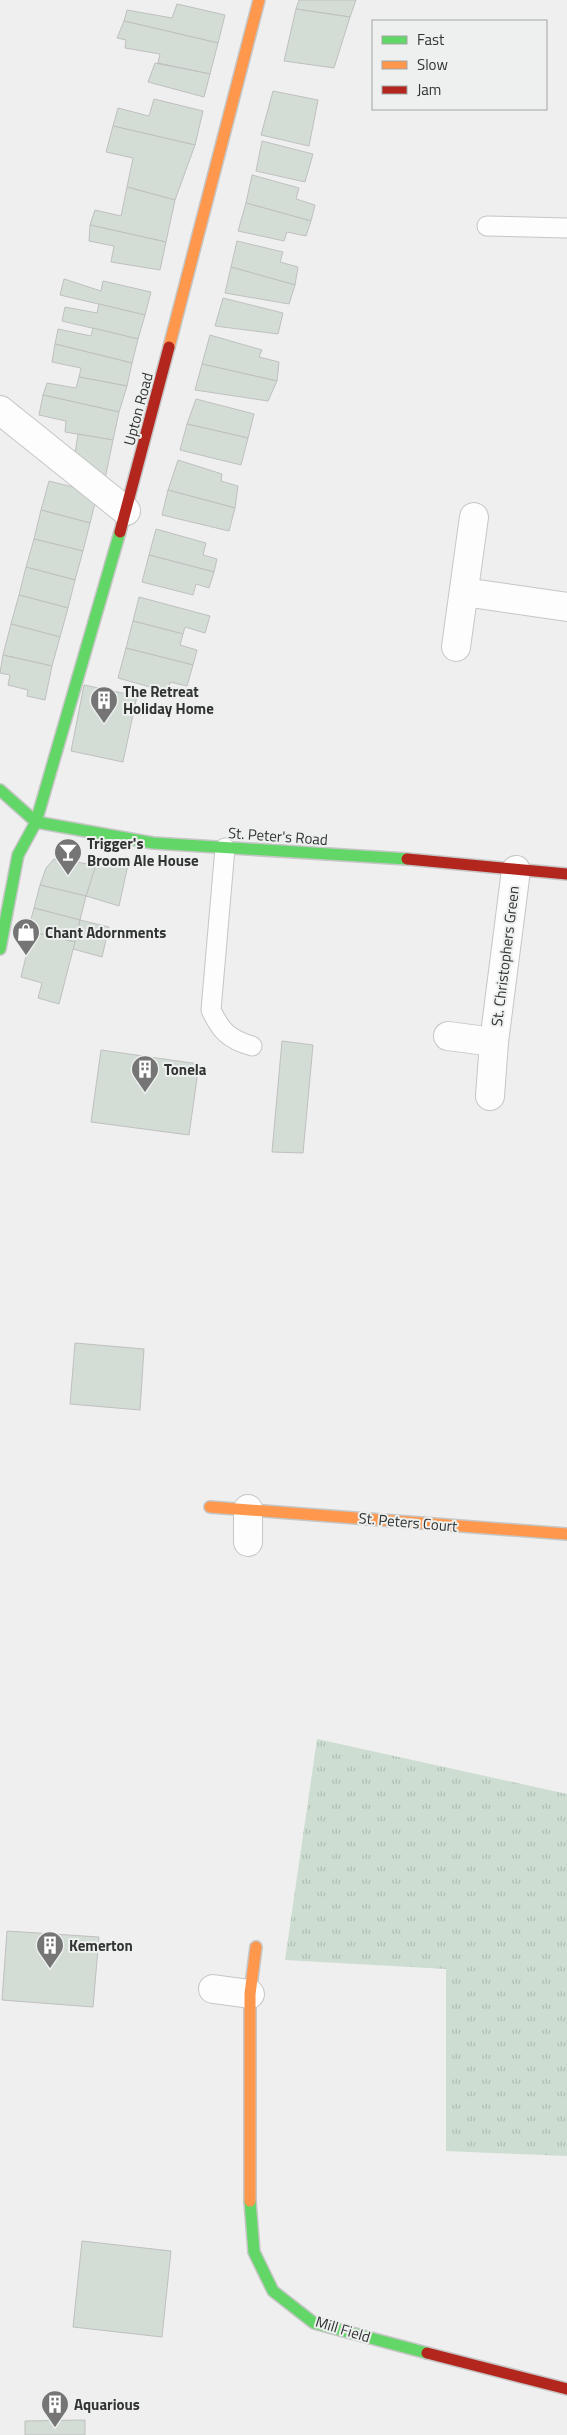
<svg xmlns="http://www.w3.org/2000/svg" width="567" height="2435" viewBox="0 0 567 2435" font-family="'Titillium Web',sans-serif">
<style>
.grass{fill:url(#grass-tufts)}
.building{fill:#d3ddd6;stroke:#bfc0bf}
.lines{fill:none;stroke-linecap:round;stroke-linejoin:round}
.lane-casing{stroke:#c5c6c5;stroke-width:21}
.street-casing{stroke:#c5c6c5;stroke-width:30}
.fast-casing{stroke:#c5c6c5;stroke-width:14}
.slow-casing{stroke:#c5c6c5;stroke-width:14}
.jam-casing{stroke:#c5c6c5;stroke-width:14}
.lane{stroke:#fcfdfc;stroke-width:19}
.street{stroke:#fcfdfc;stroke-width:28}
.fast{stroke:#63d668;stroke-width:11}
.slow{stroke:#ff974d;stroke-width:11}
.jam{stroke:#b3261e;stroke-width:11}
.labels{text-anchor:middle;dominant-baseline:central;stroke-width:4;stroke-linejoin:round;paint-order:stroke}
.street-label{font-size:15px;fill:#323433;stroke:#edf0ee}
.poi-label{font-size:15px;font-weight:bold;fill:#323433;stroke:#edf0ee;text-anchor:start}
</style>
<defs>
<pattern id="grass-tufts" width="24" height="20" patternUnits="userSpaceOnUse" patternTransform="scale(1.25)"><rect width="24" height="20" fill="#cdddd1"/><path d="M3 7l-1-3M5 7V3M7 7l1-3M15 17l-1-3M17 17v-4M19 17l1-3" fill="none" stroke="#b0beb4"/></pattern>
</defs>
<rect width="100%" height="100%" fill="#eeefee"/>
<polygon class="grass" points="317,1739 567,1794 567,2156 446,2151 446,1969 285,1960"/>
<g class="building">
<polygon points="299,0 356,0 350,17 296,9"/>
<polygon points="177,4 225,15 218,43 124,21 127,10 172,18"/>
<polygon points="296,9 350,17 334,68 284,61"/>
<polygon points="124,21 218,43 210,74 158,63 160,54 125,48 126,40 117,38"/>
<polygon points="155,63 210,74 204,97 148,82"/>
<polygon points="273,91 318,100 309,146 261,135"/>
<polygon points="154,99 203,111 195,145 113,126 118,108 149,116"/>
<polygon points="113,126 195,145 175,200 127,187 133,158 106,152"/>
<polygon points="262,141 313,154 305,182 256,171"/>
<polygon points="252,175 299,188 296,199 315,205 311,221 246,203"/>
<polygon points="127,187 175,200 166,242 90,225 95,210 121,216"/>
<polygon points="246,203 311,221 306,236 287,232 284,241 238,231"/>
<polygon points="90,225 166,242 160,270 111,262 114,246 89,241"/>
<polygon points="237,241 283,252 280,262 298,267 295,285 231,267"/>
<polygon points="231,267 295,285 289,304 225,293"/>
<polygon points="64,279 101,291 103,281 151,292 145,315 60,295"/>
<polygon points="223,298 283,313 278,334 215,326"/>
<polygon points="99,304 145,315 138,339 62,321 65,307 97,313"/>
<polygon points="93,328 138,339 132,363 55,344 58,329 91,336"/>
<polygon points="210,335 262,350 259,357 279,362 277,381 202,364"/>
<polygon points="55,344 132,363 127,386 79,377 81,368 52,362"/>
<polygon points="202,364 277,381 268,401 195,390"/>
<polygon points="79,377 127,386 119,412 43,395 47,383 76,388"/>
<polygon points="43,395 119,412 113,440 65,432 66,421 39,415"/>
<polygon points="196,399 254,414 248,438 187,424"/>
<polygon points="187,424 248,438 241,465 180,450"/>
<polygon points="78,434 113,440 105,479 74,460"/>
<polygon points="178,460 222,474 221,481 238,486 235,508 168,490"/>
<polygon points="49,481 85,490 96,499 90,523 41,510"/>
<polygon points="168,490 235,508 229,531 162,515"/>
<polygon points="41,510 90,523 83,551 34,539"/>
<polygon points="156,529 206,543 203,555 217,559 214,572 149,555"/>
<polygon points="34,539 83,551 75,580 26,567"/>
<polygon points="149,555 214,572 209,588 196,584 193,595 142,582"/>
<polygon points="26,567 75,580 68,608 19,595"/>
<polygon points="19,595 68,608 60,637 11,624"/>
<polygon points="139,597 210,616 205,633 185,627 183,634 133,621"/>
<polygon points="133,621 183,634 180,645 197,650 193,665 126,648"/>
<polygon points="11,624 60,637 52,666 3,655"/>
<polygon points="126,648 193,665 187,686 170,682 168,692 118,678"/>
<polygon points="3,655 52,666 45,700 27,696 28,690 8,685 10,675 0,673"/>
<polygon points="84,685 137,696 123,762 71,751"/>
<polygon points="97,858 129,860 119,906 86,896"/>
<polygon points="54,859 96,865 86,896 40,885 46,868"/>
<polygon points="40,885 86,896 80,920 34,908"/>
<polygon points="34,908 80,920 75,942 28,931"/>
<polygon points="80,920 109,927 102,957 73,949"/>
<polygon points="32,932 75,942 59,1004 38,998 42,983 21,977"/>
<polygon points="282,1041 313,1045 303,1153 272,1152"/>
<polygon points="101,1050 199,1064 189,1135 91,1122"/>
<polygon points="75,1343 144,1349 140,1410 70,1404"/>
<polygon points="7,1931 99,1937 93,2007 2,2000"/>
<polygon points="82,2241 171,2251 162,2337 73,2327"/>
<polygon points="85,2420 85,2435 25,2435 25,2421"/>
</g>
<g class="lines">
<g class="lane-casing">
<g id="lane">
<polyline points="487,226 567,228"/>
<path d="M225 848 211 1010C221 1031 228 1039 252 1046"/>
</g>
</g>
<g class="street-casing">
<g id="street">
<polyline points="0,410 126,511"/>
<polyline points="464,592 567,607"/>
<polyline points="456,647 474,517"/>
<polyline points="448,1036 494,1042"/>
<polyline points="490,1096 494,1042 516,870"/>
<polyline points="248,1542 248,1509"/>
<polyline points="213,1989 250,1994"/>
</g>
</g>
<g class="fast-casing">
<g id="fast">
<polyline points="0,790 36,822 153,843 407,859"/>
<polyline points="0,949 18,855 36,822 120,532"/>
<polyline points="250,2201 254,2252 273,2291 314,2323 427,2353"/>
</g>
</g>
<g class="slow-casing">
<g id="slow">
<polyline points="169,347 259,0"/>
<polyline points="210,1507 567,1534"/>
<polyline points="250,2201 250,1994 256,1947"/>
</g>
</g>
<g class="jam-casing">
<g id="jam">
<polyline points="120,532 169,347"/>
<polyline points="407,859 567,874"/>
<polyline points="427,2353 567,2389"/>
</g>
</g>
<use href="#lane" class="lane"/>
<use href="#street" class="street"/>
<use href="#fast" class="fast"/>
<use href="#slow" class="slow"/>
<use href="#jam" class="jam"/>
</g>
<defs>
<g id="building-pin" transform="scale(1.4375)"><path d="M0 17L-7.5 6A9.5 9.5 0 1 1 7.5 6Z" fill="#747574" stroke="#edf0ee"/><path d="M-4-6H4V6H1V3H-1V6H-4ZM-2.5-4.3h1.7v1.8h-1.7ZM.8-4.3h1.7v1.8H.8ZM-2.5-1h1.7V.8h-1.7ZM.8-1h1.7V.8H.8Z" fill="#fff"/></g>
<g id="bar-pin" transform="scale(1.4375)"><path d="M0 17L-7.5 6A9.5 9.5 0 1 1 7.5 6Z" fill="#747574" stroke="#edf0ee"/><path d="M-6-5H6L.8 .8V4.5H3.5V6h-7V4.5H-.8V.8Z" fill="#fff"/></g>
<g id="shop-pin" transform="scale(1.4375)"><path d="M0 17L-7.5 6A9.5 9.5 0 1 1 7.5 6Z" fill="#747574" stroke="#edf0ee"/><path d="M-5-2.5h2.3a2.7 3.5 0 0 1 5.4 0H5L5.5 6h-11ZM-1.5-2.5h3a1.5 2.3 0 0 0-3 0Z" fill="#fff"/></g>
</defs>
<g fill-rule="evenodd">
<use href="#building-pin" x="104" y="700"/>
<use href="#bar-pin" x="68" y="852"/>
<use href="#shop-pin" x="26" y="932"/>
<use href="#building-pin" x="145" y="1069"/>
<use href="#building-pin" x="50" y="1945"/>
<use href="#building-pin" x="55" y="2404"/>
</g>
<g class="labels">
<g class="street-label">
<text transform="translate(138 409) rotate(-75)">Upton Road</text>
<text transform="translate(278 836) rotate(4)">St. Peter's Road</text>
<text transform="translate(505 956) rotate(-83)">St. Christophers Green</text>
<text transform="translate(408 1522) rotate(5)">St. Peters Court</text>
<text transform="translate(343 2329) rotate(17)">Mill Field</text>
</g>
<g class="poi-label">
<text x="123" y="691">The Retreat<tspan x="123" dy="17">Holiday Home</tspan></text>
<text x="87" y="843">Trigger's<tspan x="87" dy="17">Broom Ale House</tspan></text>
<text x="45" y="932">Chant Adornments</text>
<text x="164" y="1069">Tonela</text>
<text x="69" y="1945">Kemerton</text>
<text x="74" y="2404">Aquarious</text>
</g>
</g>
<rect x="372" y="20" width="175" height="90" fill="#edf0ee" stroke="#a2a5a3"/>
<rect x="382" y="36" width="25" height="8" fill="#63d668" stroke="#a2a5a3"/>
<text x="417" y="45" font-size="15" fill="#323433">Fast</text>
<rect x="382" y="61" width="25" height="8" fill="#ff974d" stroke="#a2a5a3"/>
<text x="417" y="70" font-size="15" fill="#323433">Slow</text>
<rect x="382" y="86" width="25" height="8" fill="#b3261e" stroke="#a2a5a3"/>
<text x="417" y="95" font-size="15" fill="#323433">Jam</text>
</svg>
